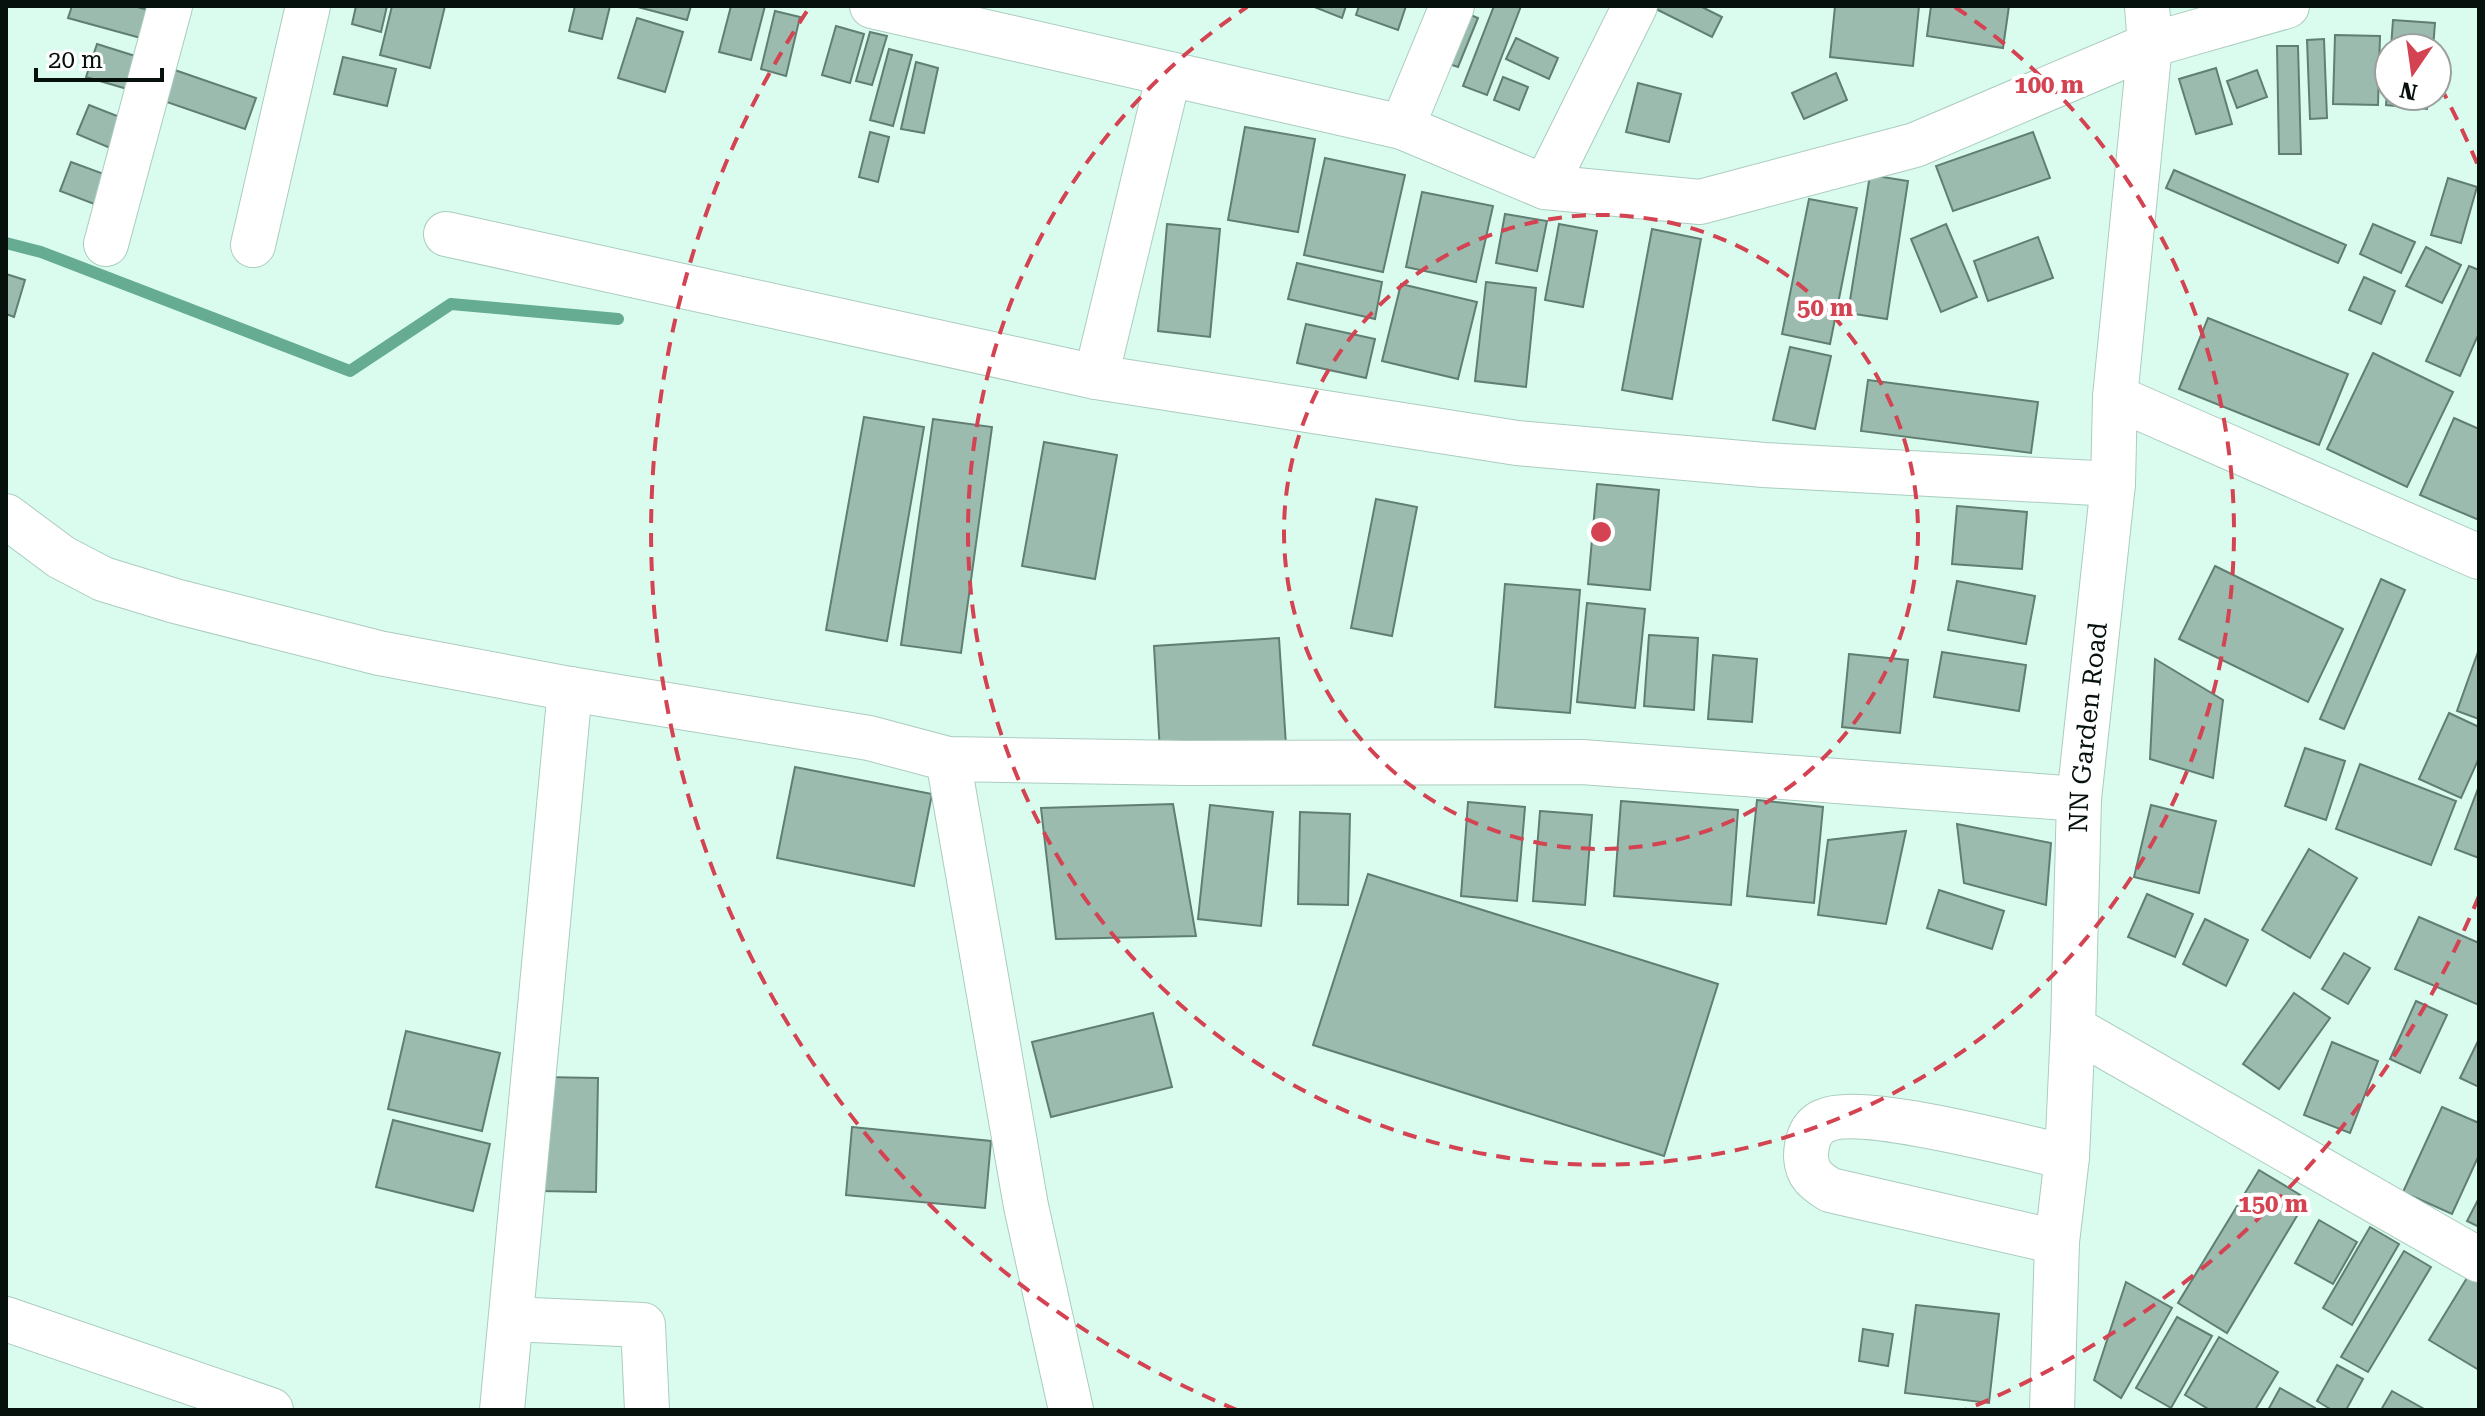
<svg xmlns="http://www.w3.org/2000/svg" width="2485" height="1416" viewBox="0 0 2485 1416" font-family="'Roboto Serif',serif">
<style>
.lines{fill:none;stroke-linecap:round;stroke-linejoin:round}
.stream{stroke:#65ac93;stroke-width:12}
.building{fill:#9bbbaf;stroke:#607e72;stroke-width:2}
.minor-casing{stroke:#abccbf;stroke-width:46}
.minor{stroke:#fff;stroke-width:44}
.ring{fill:none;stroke:#d44351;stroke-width:4;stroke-dasharray:14 10}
.labels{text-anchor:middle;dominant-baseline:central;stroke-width:8;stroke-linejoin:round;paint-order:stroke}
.street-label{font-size:26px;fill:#06110d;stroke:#fff}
.centre{fill:#d44351;stroke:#fff;stroke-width:4}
.ring-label{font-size:24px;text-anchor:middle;font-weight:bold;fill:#d44351;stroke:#fff;stroke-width:8;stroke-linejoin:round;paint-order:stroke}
</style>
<rect width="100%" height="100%" fill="#dafcee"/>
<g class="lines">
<polyline class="stream" points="6,243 41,252 350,371 451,304 618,319"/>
</g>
<g class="building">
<polygon points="72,6 134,6 155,12 148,40 68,18"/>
<polygon points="356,6 387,6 381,32 352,24"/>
<polygon points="392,6 445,6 430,68 380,55"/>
<polygon points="575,6 610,6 602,39 569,31"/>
<polygon points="634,6 691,6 687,20"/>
<polygon points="731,6 765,6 751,60 719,52"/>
<polygon points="1312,6 1346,6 1342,18"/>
<polygon points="1359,6 1406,6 1398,30 1356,15"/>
<polygon points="1494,6 1521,6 1487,95 1463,86"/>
<polygon points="1650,6 1700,6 1722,17 1712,37"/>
<polygon points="1835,6 1919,6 1913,66 1830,57"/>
<polygon points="1931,6 2009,6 2003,48 1927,36"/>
<polygon points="775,11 800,17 786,76 761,69"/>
<polygon points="1461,11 1478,18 1458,67 1440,61"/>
<polygon points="637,18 683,32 665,92 618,78"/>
<polygon points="2393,20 2435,23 2433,48 2391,48"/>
<polygon points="836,26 864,34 850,83 822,75"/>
<polygon points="870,32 887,36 872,85 856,81"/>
<polygon points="2335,35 2380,36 2378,105 2333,104"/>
<polygon points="1516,38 1558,58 1549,79 1506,59"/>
<polygon points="2324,39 2327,118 2310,119 2307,40"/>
<polygon points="97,44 151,61 141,93 86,77"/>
<polygon points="2277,46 2298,46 2301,154 2279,154"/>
<polygon points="889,49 912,55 893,126 870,120"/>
<polygon points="343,57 396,69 387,106 334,94"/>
<polygon points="916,62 938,68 924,133 901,129"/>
<polygon points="2389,66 2389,96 2428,96 2427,109 2386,105"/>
<polygon points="169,68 256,98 245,129 158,99"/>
<polygon points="2216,68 2232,124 2196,134 2179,79"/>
<polygon points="2257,70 2267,97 2237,108 2227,81"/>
<polygon points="1836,73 1847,100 1804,119 1792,93"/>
<polygon points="1503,77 1528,87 1519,110 1494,100"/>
<polygon points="1638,83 1681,94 1669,142 1626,132"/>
<polygon points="89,105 135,123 122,153 77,134"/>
<polygon points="1245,127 1315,139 1298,232 1228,220"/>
<polygon points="870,132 889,137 878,182 859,177"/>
<polygon points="2033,132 2050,178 1953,211 1936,166"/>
<polygon points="1325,158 1405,175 1383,272 1304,255"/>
<polygon points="71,162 112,177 102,207 60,191"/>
<polygon points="2174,170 2346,245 2338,263 2166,188"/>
<polygon points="1870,175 1908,181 1887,319 1848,313"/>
<polygon points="2448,178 2477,187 2461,243 2431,235"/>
<polygon points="1422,192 1493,206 1476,282 1406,267"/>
<polygon points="1809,199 1857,208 1830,344 1782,334"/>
<polygon points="1505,214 1547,221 1537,271 1496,263"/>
<polygon points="1167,224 1220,229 1210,337 1158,331"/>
<polygon points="1559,224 1597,231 1583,307 1545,300"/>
<polygon points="1946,224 1977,297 1941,312 1911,239"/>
<polygon points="2373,224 2415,242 2401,273 2360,254"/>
<polygon points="1652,229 1701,239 1672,399 1622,390"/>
<polygon points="2038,237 2053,278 1988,301 1974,261"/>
<polygon points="2426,247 2461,265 2442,303 2406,286"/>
<polygon points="1297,263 1382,282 1375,319 1288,299"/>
<polygon points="2469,266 2479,270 2479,333 2460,376 2426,361"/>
<polygon points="6,274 25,280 14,317 6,314"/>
<polygon points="2364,277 2395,291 2381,324 2349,310"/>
<polygon points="1486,282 1536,288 1526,387 1475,381"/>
<polygon points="1401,284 1477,302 1458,379 1382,361"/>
<polygon points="2208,318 2348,374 2319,445 2179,389"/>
<polygon points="1306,324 1375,339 1366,378 1297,363"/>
<polygon points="1790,347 1831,356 1815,429 1773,420"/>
<polygon points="2373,353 2453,392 2407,487 2327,449"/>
<polygon points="1868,380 2038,402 2031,453 1861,431"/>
<polygon points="864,417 924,427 887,641 826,630"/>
<polygon points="2454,418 2479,429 2479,520 2420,495"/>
<polygon points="933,419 992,427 961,653 901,645"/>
<polygon points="1044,442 1117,455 1095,579 1022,566"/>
<polygon points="1597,484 1659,490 1650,590 1588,584"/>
<polygon points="1376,499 1417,507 1392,636 1351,628"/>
<polygon points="1957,506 2027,512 2022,569 1952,564"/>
<polygon points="2215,566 2343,629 2308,702 2179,639"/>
<polygon points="2381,579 2405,590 2344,729 2320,719"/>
<polygon points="1957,581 2035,596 2026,644 1948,630"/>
<polygon points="1505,584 1580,590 1570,713 1495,707"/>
<polygon points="1587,603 1645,609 1635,708 1577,702"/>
<polygon points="1649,635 1698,638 1694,710 1644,706"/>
<polygon points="1279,638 1286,745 1160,753 1154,646"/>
<polygon points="2479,649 2479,719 2457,711"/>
<polygon points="1942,652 2026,665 2019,711 1934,697"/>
<polygon points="1849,654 1908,660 1900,733 1842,727"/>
<polygon points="1713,655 1757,659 1752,722 1708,719"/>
<polygon points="2155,659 2223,700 2213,778 2150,759"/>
<polygon points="2449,713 2479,727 2479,758 2461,798 2419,779"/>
<polygon points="2305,748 2345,761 2326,820 2285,806"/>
<polygon points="2360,764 2456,801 2431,865 2336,829"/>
<polygon points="795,767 932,794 914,886 777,858"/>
<polygon points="2479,786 2479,858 2455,849"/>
<polygon points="1757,800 1823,807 1814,903 1747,896"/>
<polygon points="1621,801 1738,810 1731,905 1614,896"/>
<polygon points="1468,802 1525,807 1517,901 1461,896"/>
<polygon points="1173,804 1196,936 1056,939 1041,808"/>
<polygon points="1210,805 1273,812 1261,926 1198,919"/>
<polygon points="2151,805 2216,821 2199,893 2134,877"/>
<polygon points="1540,811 1592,815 1585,905 1533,901"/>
<polygon points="1300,812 1350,814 1348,905 1298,904"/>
<polygon points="1957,824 2051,843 2046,905 1964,883"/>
<polygon points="1906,831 1886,924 1818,915 1828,840"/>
<polygon points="2309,849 2357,878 2310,958 2262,930"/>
<polygon points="1368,874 1718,984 1664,1156 1313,1045"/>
<polygon points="1939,890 2004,911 1992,949 1927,928"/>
<polygon points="2147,894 2193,914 2175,957 2128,937"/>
<polygon points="2419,917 2479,943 2479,1005 2395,969"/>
<polygon points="2205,919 2248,940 2226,986 2183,964"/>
<polygon points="2344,953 2370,968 2348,1004 2322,989"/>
<polygon points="2294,993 2330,1018 2279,1089 2243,1064"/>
<polygon points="2416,1001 2447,1015 2420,1073 2390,1059"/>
<polygon points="1153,1013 1172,1087 1051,1117 1032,1042"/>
<polygon points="406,1031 500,1053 482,1131 388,1109"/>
<polygon points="2479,1039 2479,1087 2460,1078"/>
<polygon points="2332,1042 2378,1061 2350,1133 2304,1115"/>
<polygon points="541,1077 598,1078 596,1192 538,1191"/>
<polygon points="2442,1107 2479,1123 2479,1155 2452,1214 2403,1192"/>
<polygon points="393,1120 490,1144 473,1211 376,1187"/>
<polygon points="852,1127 991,1141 985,1208 846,1195"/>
<polygon points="2259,1170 2307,1199 2227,1333 2178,1303"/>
<polygon points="2479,1198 2479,1227 2467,1221"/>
<polygon points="2319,1220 2357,1242 2333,1284 2295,1263"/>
<polygon points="2370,1227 2399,1244 2352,1325 2323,1308"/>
<polygon points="2404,1251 2431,1267 2368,1372 2341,1357"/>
<polygon points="2470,1273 2479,1278 2479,1370 2429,1340"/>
<polygon points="2126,1282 2172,1308 2121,1398 2094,1380"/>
<polygon points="1916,1305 1999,1314 1989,1403 1905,1393"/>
<polygon points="2177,1317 2212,1336 2171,1408 2136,1388"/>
<polygon points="1863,1329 1893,1334 1888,1366 1859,1361"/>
<polygon points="2219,1337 2278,1372 2255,1410 2210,1410 2185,1395"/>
<polygon points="2337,1365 2363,1379 2346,1410 2332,1410 2317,1401"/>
<polygon points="2280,1388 2315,1408 2314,1410 2268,1410"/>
<polygon points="2392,1391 2426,1410 2381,1410"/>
</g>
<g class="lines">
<g class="minor-casing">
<g id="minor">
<polyline points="872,6 1402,127 1545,187 1700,202 1915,145 2150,45 2287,6"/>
<polyline points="1402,127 1452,6"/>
<polyline points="1545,187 1635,6"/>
<polyline points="446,234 1096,377 1517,443 1764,465 2113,484"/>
<polyline points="106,244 170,6"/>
<polyline points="253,245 308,6"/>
<polyline points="1096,377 1169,74"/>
<polyline points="2115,397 2479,557"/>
<polyline points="6,516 61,557 103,579 175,601 379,653 570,689 869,738 948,759 1184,763 1582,762 2079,799"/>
<polyline points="948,759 1026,1206 1071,1410"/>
<polyline points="2073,1028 2479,1260"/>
<path d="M2057 1242 1830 1190C1816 1181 1807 1175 1806 1157 1806 1143 1810 1127 1824 1121 1861 1103 2020 1147 2067 1157"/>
<polyline points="6,1319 271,1410"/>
<polyline points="511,1319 643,1325 647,1410"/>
<polyline points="502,1410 570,689"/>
<path id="s1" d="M2052 1410 2057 1242 2067 1157 2073 1028 2079 799 2113 484 2115 397 2150 45 2147 6"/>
</g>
</g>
<use href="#minor" class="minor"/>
</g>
<g class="ring">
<circle cx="1601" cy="532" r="317"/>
<path d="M1955 7A633 633 0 1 1 1247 7"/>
<path d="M2479 896A950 950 0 0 1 1965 1410M1237 1410A950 950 0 0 1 809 8M2440 86A950 950 0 0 1 2479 168"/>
</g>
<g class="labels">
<g class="street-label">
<text stroke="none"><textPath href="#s1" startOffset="684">NN Garden Road</textPath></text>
</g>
</g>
<circle cx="1601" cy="532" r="12" class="centre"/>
<g class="ring-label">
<text x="2049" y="93">100 m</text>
<text x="1825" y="316">50 m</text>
<text x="2273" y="1212">150 m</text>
</g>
<rect width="2485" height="1416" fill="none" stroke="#06110d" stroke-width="16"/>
<g transform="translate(2413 72) rotate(193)"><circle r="38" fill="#ffffff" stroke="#9ba09e" stroke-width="2"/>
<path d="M0-6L14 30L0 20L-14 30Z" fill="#d44351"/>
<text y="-12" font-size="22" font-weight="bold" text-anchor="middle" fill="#06110d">N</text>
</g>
<path d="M36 68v12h126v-12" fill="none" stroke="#06110d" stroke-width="4"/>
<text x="48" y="68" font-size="24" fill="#06110d" stroke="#ffffff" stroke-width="6" paint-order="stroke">20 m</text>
</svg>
